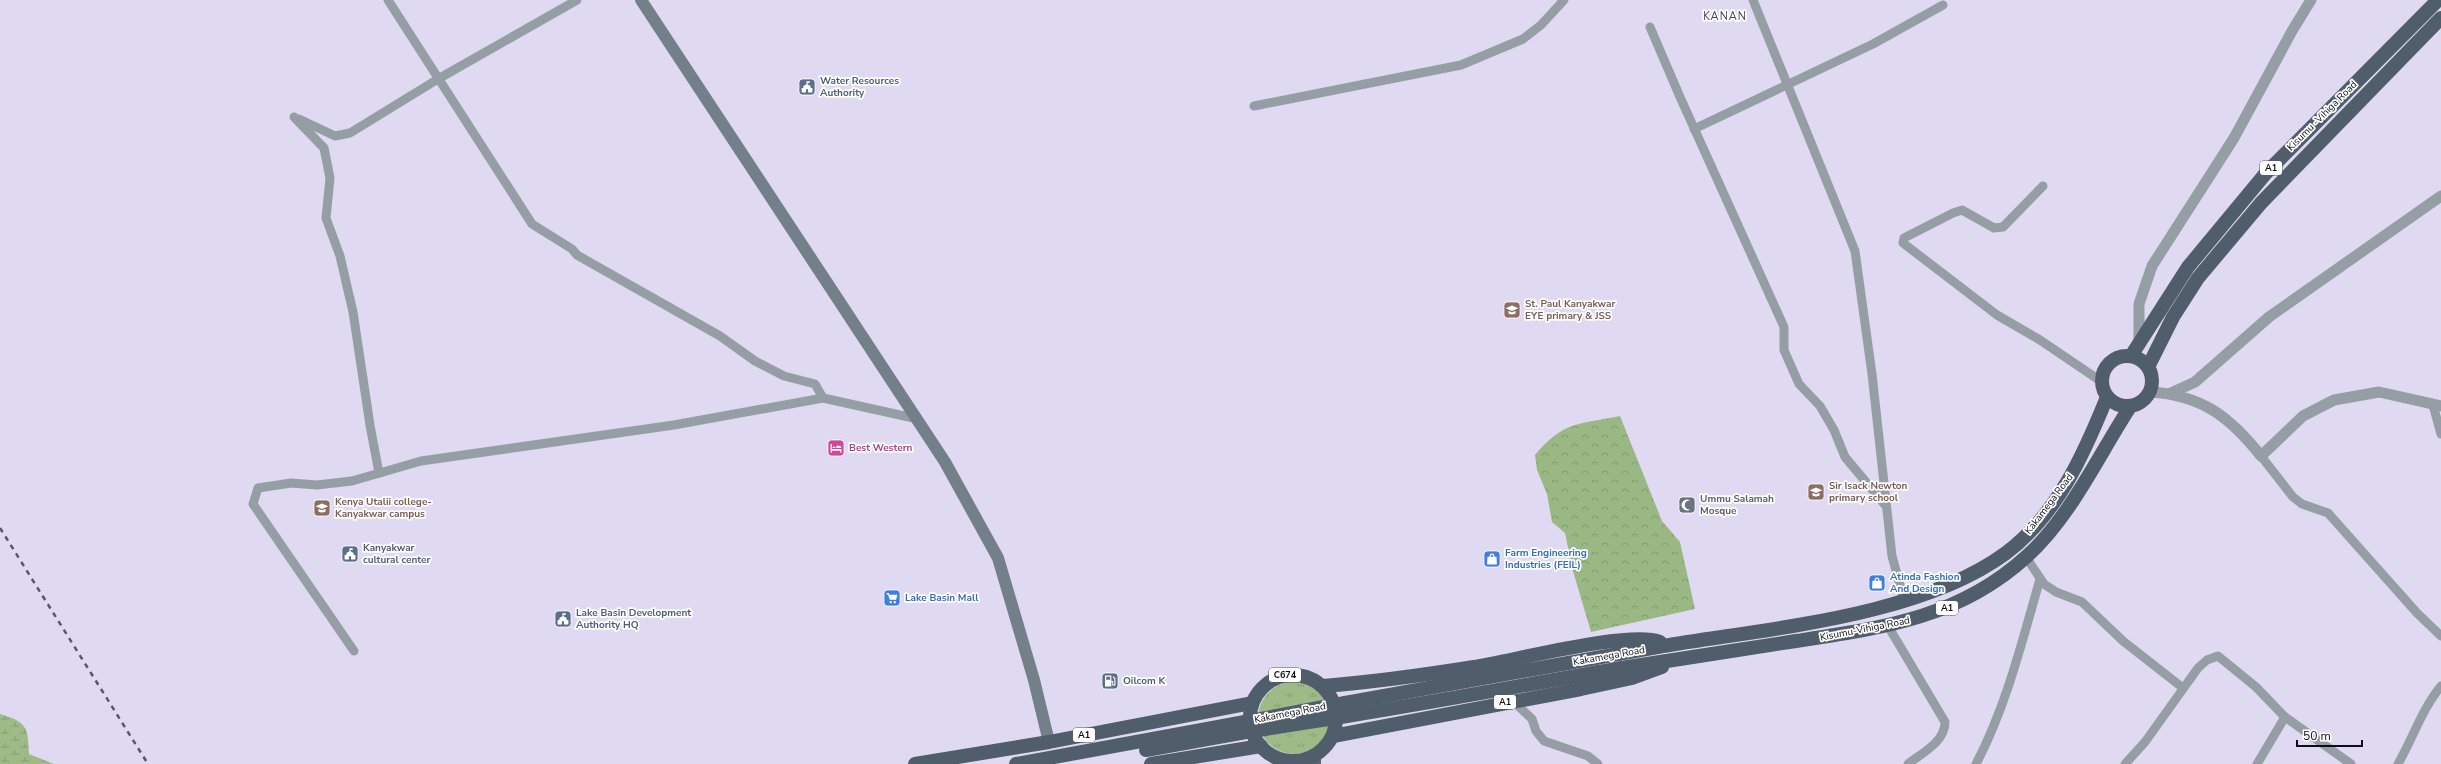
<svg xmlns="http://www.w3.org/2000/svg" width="2441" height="764" viewBox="0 0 2441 764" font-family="'Nunito Sans',sans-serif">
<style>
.grass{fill:url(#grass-tufts)}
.forest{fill:url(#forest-crowns)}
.wetland{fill:url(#wetland-marsh)}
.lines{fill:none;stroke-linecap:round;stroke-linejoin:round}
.minor{stroke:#969ea5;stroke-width:9}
.tertiary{stroke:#969ea5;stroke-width:11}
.secondary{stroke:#737f89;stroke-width:12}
.primary{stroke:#5a6875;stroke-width:14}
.trunk{stroke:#505e6c;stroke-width:14}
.rail{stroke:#5a5764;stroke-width:2.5;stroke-dasharray:5 5;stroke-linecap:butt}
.trunk-bridge{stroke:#505e6c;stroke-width:14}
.labels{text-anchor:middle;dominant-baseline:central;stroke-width:3.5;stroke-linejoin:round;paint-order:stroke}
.shield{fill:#fff;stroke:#56555a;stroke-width:1}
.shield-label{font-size:9px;font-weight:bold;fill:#0e0c14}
.service-label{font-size:10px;font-weight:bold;fill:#4e5e75;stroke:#fff;text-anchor:start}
.street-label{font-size:10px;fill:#0e0c14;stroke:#fff}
.education-label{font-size:10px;font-weight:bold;fill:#785e54;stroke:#fff;text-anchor:start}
.hotel-label{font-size:10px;font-weight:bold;fill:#b23c85;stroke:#fff;text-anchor:start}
.worship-label{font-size:10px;font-weight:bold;fill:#5b616d;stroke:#fff;text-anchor:start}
.shop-label{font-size:10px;font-weight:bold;fill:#366cbe;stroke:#fff;text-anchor:start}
.neighbourhood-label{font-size:11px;letter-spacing:1px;fill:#4b475a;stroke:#fff}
</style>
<defs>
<pattern id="grass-tufts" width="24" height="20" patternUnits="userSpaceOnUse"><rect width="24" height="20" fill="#9dba87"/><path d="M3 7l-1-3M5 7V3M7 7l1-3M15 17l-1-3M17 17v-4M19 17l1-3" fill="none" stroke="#869f74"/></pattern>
<pattern id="forest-crowns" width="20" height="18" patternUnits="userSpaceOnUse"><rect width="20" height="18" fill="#9ab883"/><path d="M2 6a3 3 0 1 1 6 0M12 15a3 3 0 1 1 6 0" fill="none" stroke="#849d70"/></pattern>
<pattern id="wetland-marsh" width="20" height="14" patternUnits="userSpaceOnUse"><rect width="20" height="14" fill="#9dba87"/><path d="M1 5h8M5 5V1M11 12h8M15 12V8" fill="none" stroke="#869f74"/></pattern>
</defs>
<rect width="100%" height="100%" fill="#dfdaf2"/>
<circle class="grass" cx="1294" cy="718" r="36"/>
<path class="forest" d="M1620 416 1662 521 1680 542 1695 609 1591 632 1573 571 1565 533 1552 522 1547 494 1537 470 1535 455C1563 421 1580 424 1620 416Z"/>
<path class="wetland" d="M0 714C27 722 28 727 29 754L54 764H0Z"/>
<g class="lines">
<g class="minor">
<polyline points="388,0 532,224 572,249 577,255 720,336 755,361 784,376 815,384 823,398"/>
<polyline points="1753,0 1855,251 1872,374 1892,556 1904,600"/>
<polyline points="1650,27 1680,97 1784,327 1784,350 1799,384 1820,406 1834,430 1845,457 1886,506"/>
<polyline points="1254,106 1461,65 1523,39 1541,25 1564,0"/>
<polyline points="294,117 324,148 330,178 326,218 340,256 353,312 370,425 379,473"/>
<polyline points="299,119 335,136 350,133 438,79 577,0"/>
<polyline points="1694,129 1873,44 1943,5"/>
<polyline points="2043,186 2003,227 1994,228 1962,210 1953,213 1904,238 1903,243 1997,315 2040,340 2102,382"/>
<polyline points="2433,405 2441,434"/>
<polyline points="2261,456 2293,497 2302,504 2328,513 2417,613 2441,636"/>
<polyline points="2026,557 2044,584 2056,592 2082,602 2123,641 2183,688"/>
<path d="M1888 626 1945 722C1945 742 1922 753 1908 764"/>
<polyline points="354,651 253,504 258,488 291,483 317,485 352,481 421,461 674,425 823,398 918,419"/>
<polyline points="1513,701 1532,719 1536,731 1544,741 1588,756 1598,764"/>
<path d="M1976 764C2006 707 2022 642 2040 579"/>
<polyline points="2125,764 2145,742 2198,668 2207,660 2218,656 2256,687 2285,717 2351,764"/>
<polyline points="2257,764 2285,717"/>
<path d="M2398 764C2413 738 2422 709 2441 686"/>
</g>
<g class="tertiary">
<polyline points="2139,341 2139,304 2152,266 2234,138 2292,31 2311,0"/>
<path d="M2150 392C2202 395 2230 417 2261 456L2303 416 2334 400 2379 392 2441 406"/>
<polyline points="2171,393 2195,382 2269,317 2441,196"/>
</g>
<polyline class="secondary" points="641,0 945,462 998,558 1034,680 1049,742"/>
<g class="primary">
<polyline points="1288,761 1289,764"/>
<polyline points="1314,764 1314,756"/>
</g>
<g class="trunk">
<circle cx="2127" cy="381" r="25"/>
<polyline points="2131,356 2188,267 2266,173 2438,0"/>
<polyline points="2148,367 2173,317 2198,278 2261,203 2441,18"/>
<circle cx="1293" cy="718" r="43"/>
<path d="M1323 686C1373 682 1424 675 1474 667 1513 661 1629 630 1660 642"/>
<path d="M1345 703C1451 684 1557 664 1663 646 1769 628 1919 617 2006 553 2057 515 2084 454 2107 397"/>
<path d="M1347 716C1441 701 1534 683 1628 667 1684 658 1740 650 1796 641 1882 628 1959 618 2026 557 2070 518 2098 456 2130 407"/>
<polyline points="1333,736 1581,689 1632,678 1662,667"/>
<polyline points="1146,750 1246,732"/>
<polyline points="915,764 1049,742 1252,703"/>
<polyline points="1016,764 1245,722"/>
<polyline points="1151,764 1261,746"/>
</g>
<polyline class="rail" points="0,528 148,764"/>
<g class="trunk-bridge">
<polyline points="1245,722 1345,703"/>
<polyline points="1246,732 1347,716"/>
</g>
</g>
<defs>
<g id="civic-square" transform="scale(0.9)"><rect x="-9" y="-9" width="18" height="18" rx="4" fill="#5c6f8a" stroke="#fff"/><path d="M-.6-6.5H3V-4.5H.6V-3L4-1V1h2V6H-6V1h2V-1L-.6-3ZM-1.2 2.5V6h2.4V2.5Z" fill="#fff"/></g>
<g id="school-square" transform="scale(0.9)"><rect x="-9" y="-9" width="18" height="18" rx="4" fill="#8d6e63" stroke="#fff"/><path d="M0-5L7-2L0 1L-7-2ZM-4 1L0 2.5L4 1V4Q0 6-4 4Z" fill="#fff"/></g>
<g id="hotel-square" transform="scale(0.9)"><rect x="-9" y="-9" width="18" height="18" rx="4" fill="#d1479c" stroke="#fff"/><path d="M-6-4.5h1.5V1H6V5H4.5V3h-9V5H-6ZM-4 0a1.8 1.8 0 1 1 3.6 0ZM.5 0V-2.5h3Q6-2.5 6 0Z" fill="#fff"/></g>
<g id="mosque-square" transform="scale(0.9)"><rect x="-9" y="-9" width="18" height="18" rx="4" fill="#6b7280" stroke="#fff"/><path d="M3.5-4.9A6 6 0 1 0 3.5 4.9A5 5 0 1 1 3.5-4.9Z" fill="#fff"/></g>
<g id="university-square" transform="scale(0.9)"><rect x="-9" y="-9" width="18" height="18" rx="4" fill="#8d6e63" stroke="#fff"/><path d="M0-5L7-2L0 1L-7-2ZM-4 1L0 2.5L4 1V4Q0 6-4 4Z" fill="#fff"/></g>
<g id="shop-square" transform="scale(0.9)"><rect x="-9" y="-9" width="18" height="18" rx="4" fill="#3f7fe0" stroke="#fff"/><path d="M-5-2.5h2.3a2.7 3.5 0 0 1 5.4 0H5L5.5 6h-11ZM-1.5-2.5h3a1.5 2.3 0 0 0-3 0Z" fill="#fff"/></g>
<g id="supermarket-square" transform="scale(0.9)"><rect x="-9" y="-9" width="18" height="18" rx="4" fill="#3f7fe0" stroke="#fff"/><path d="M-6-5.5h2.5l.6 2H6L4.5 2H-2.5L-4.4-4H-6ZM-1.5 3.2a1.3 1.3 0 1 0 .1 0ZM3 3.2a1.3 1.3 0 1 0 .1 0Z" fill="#fff"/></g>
<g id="fuel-square" transform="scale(0.9)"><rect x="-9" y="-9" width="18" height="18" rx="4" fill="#5c6f8a" stroke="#fff"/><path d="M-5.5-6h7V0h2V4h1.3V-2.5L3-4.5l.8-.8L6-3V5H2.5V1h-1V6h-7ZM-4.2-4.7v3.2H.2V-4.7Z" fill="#fff"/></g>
</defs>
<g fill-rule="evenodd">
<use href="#civic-square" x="807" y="87"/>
<use href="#school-square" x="1512" y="310"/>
<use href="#hotel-square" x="836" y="448"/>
<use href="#school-square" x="1816" y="492"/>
<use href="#mosque-square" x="1687" y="505"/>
<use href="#university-square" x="322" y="508"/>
<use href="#civic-square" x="350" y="554"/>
<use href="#shop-square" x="1492" y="559"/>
<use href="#shop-square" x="1877" y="583"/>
<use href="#supermarket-square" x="892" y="598"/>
<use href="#civic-square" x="563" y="619"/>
<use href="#fuel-square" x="1110" y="681"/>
</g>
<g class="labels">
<g class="shield">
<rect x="2260" y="161" width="22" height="14" rx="3"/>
<rect x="1936" y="601" width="22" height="14" rx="3"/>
<rect x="1269" y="668" width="32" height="14" rx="3"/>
<rect x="1494" y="695" width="22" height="14" rx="3"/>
<rect x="1073" y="728" width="22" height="14" rx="3"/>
</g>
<g class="shield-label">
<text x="2271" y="168">A1</text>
<text x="1947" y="608">A1</text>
<text x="1285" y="675">C674</text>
<text x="1505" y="702">A1</text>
<text x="1084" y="735">A1</text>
</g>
<g class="service-label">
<text x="820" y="81">Water Resources<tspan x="820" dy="12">Authority</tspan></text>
<text x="363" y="548">Kanyakwar<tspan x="363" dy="12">cultural center</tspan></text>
<text x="576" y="613">Lake Basin Development<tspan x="576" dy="12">Authority HQ</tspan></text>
<text x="1123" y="681">Oilcom K</text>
</g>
<g class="street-label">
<text transform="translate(2322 116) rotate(-45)">Kisumu -Vihiga Road</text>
<text transform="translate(2049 504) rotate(-53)">Kakamega Road</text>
<text transform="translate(1865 629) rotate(-11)">Kisumu-Vihiga Road</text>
<text transform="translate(1609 656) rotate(-10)">Kakamega Road</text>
<text transform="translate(1290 713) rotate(-11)">Kakamega Road</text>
</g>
<g class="education-label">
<text x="1525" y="304">St. Paul Kanyakwar<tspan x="1525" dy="12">EYE primary &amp; JSS</tspan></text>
<text x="1829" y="486">Sir Isack Newton<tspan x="1829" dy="12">primary school</tspan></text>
<text x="335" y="502">Kenya Utalii college-<tspan x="335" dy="12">Kanyakwar campus</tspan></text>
</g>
<g class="hotel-label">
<text x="849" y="448">Best Western</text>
</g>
<g class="worship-label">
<text x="1700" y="499">Ummu Salamah<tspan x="1700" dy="12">Mosque</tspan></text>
</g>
<g class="shop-label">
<text x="1505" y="553">Farm Engineering<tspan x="1505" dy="12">Industries (FEIL)</tspan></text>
<text x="1890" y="577">Atinda Fashion<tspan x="1890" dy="12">And Design</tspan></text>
<text x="905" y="598">Lake Basin Mall</text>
</g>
<g class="neighbourhood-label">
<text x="1725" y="16">KANAN</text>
</g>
</g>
<path d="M2297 740v6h65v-6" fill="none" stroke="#0e0c14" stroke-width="2"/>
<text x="2303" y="740" font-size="12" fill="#0e0c14" stroke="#ffffff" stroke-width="3" paint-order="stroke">50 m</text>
</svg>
